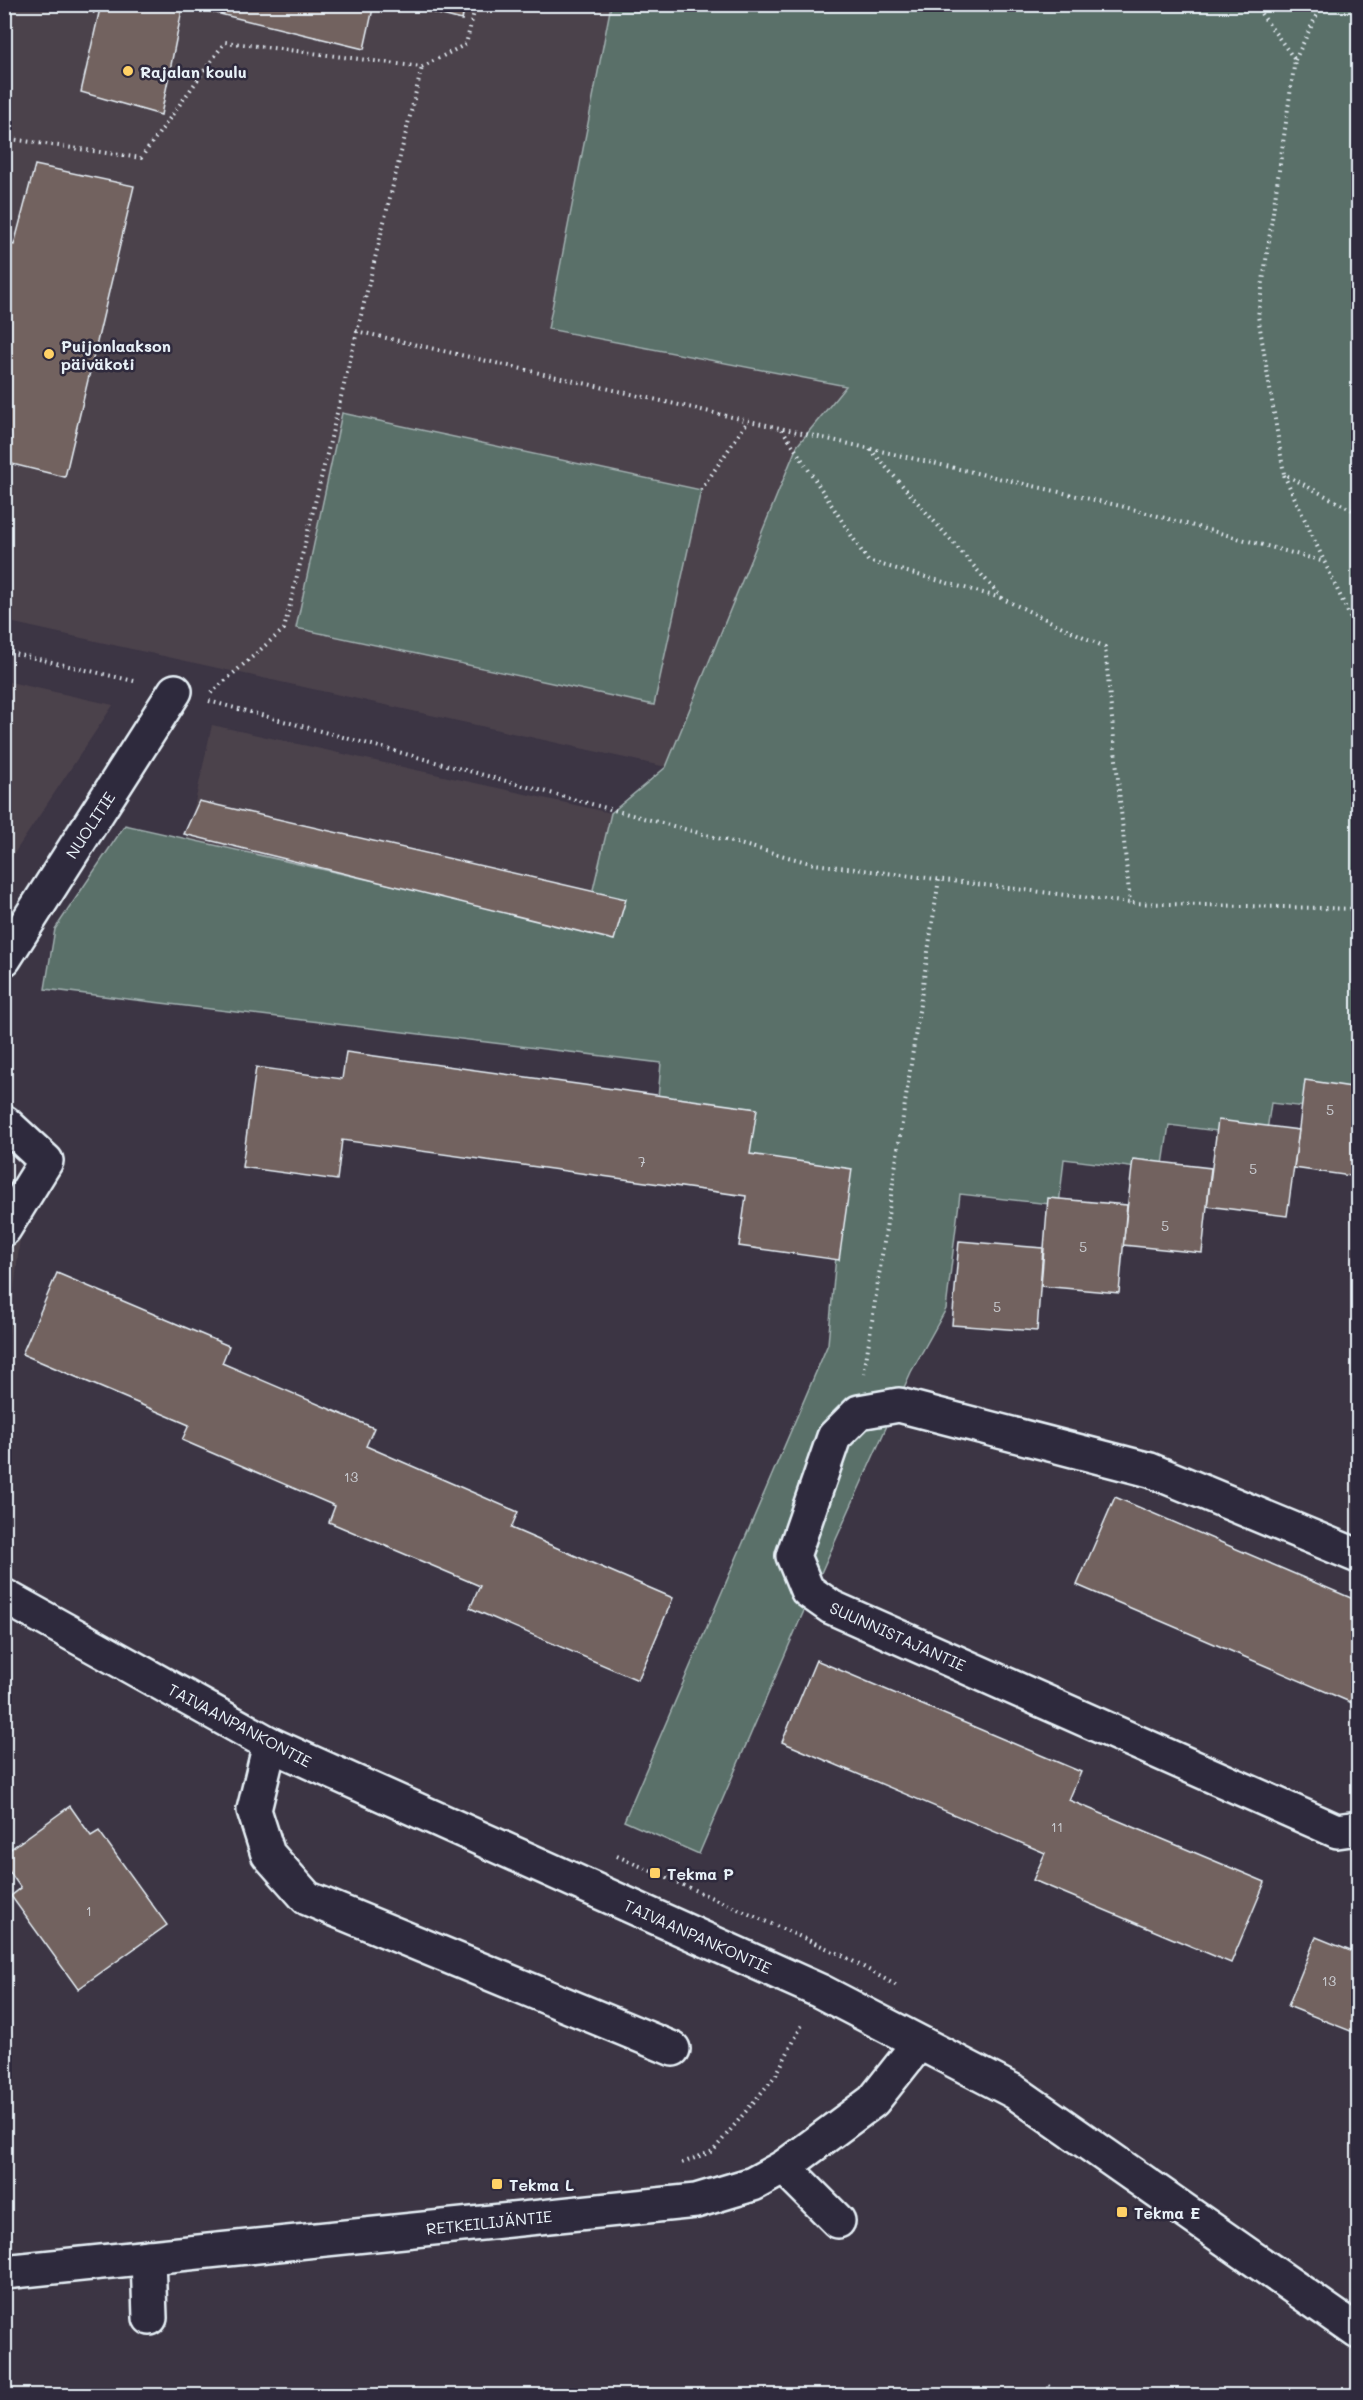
<svg xmlns="http://www.w3.org/2000/svg" width="1363" height="2400" viewBox="0 0 1363 2400" font-family="Mali,sans-serif">
<style>
.built{fill:#4c424c}
.green{fill:#5a6f69;stroke:#a1b0b0;stroke-width:1.5}
.building{fill:#72625f;stroke:#e8f1f8;stroke-width:1.5}
.lines{fill:none;stroke-linecap:round;stroke-linejoin:round}
.minor-casing{stroke:#e8f1f8;stroke-width:38}
.path{stroke:#e8f1f8;stroke-width:4;stroke-dasharray:1.5 4.5;stroke-linecap:butt}
.minor{stroke:#2f2a3d;stroke-width:33}
.poi-dot{fill:#ffd166;stroke:#2f2a3d;stroke-width:2}
.labels{text-anchor:middle;dominant-baseline:central;stroke-width:5;stroke-linejoin:round;paint-order:stroke}
.number-label{font-size:14px;fill:#cacdd2}
.poi-label{font-size:16px;font-weight:bold;fill:#e8f1f8;stroke:#2f2a3d;text-anchor:start}
.street-label{font-size:16px;fill:#e8f1f8;stroke:#2f2a3d}
</style>
<rect width="100%" height="100%" fill="#3c3544"/>
<filter id="ink" filterUnits="userSpaceOnUse"><feTurbulence type="fractalNoise" baseFrequency=".0167" numOctaves="2"/><feDisplacementMap in="SourceGraphic" scale="12" xChannelSelector="R" yChannelSelector="G"/><feConvolveMatrix kernelMatrix="1 2 1 2 8 2 1 2 1" color-interpolation-filters="sRGB"/></filter>
<g filter="url(#ink)">
<g class="built">
<polygon points="5,5 611,5 548,329 846,386 797,446 666,767 5,621"/>
<polygon points="5,681 113,705 5,867 4,681"/>
<polygon points="212,725 611,813 584,928 187,839"/>
<polygon points="5,1222 21,1229 5,1370"/>
</g>
<g class="green">
<polygon points="611,5 1358,5 1358,1113 1271,1103 1266,1137 1169,1125 1162,1171 1064,1159 1059,1205 960,1194 946,1309 911,1372 799,1622 699,1854 624,1821 828,1344 843,1179 748,1168 657,1110 661,1063 45,989 55,929 125,825 584,928 611,813 666,767 797,446 846,386 548,329"/>
<polygon points="342,413 701,490 654,705 296,628"/>
</g>
<g class="building">
<polygon points="101,4 374,4 364,49 183,5 161,115 81,92"/>
<polygon points="398,4 465,4 462,20"/>
<polygon points="35,165 134,186 65,477 4,462 4,243 14,245"/>
<polygon points="199,801 626,899 614,940 184,834"/>
<polygon points="346,1052 757,1109 750,1154 852,1169 839,1260 739,1246 746,1196 342,1140 337,1180 242,1167 256,1067 342,1079"/>
<polygon points="1305,1080 1358,1088 1358,1177 1294,1168"/>
<polygon points="1218,1120 1299,1130 1287,1216 1207,1206"/>
<polygon points="1133,1159 1211,1168 1202,1253 1123,1245"/>
<polygon points="1048,1198 1127,1205 1119,1293 1041,1286"/>
<polygon points="959,1241 1043,1248 1037,1331 952,1325"/>
<polygon points="57,1273 229,1346 222,1363 374,1428 366,1446 518,1512 511,1528 673,1598 638,1680 470,1608 480,1586 329,1522 335,1506 182,1440 189,1425 22,1354"/>
<polygon points="1115,1497 1358,1601 1357,1705 1077,1585"/>
<polygon points="816,1660 1081,1772 1069,1800 1265,1882 1231,1963 1033,1880 1045,1853 782,1742"/>
<polygon points="70,1806 91,1836 99,1831 167,1925 78,1989 11,1896 21,1888 4,1864 4,1854"/>
<polygon points="1316,1937 1358,1954 1358,2034 1288,2006"/>
</g>
<g class="lines">
<g class="minor-casing">
<g id="minor">
<polyline points="4,959 175,691"/>
<polyline points="4,1122 46,1161 4,1229"/>
<polyline points="1358,1556 1150,1470 899,1405 859,1412 834,1437 793,1556 807,1590 831,1607 1337,1831 1358,1828"/>
<polyline points="4,1596 270,1744 820,1991 1015,2092 1358,2332"/>
<polyline points="270,1744 254,1810 268,1854 307,1898 673,2049"/>
<polyline points="784,2167 838,2221"/>
<polyline points="148,2257 150,2318"/>
<polyline points="4,2272 696,2201 753,2184 784,2167 873,2101 919,2043"/>
</g>
</g>
<g class="path">
<polyline points="58,4 99,13"/>
<polyline points="1254,4 1295,60 1258,316 1284,474 1358,513"/>
<polyline points="1295,60 1322,4"/>
<polyline points="4,138 141,158 225,42 422,67 466,44 476,4"/>
<polyline points="356,331 1125,507 1325,562"/>
<polyline points="782,429 868,561 1001,598"/>
<polyline points="870,449 1003,599 1105,647 1130,903"/>
<polyline points="1284,475 1358,634"/>
<polyline points="701,490 748,421"/>
<polyline points="4,651 138,682"/>
<polyline points="211,693 284,629 422,67"/>
<polyline points="209,701 814,864 1130,903 1358,909"/>
<polyline points="864,1374 939,879"/>
<polyline points="617,1856 842,1955 899,1987"/>
<polyline points="682,2163 713,2151 776,2075 803,2023"/>
<polyline points="1048,2386 1062,2396"/>
</g>
<use href="#minor" class="minor"/>
</g>
</g>
<g class="poi-dot">
<circle cx="128" cy="71" r="6"/>
<circle cx="49" cy="354" r="6"/>
<rect x="649" y="1867" width="12" height="12" rx="3"/>
<rect x="491" y="2178" width="12" height="12" rx="3"/>
<rect x="1116" y="2206" width="12" height="12" rx="3"/>
</g>
<g class="labels">
<g class="number-label">
<text x="1330" y="1109">5</text>
<text x="642" y="1161">7</text>
<text x="1253" y="1168">5</text>
<text x="1165" y="1225">5</text>
<text x="1083" y="1246">5</text>
<text x="997" y="1306">5</text>
<text x="351" y="1476">13</text>
<text x="1057" y="1826">11</text>
<text x="89" y="1910">1</text>
<text x="1329" y="1980">13</text>
</g>
<g class="poi-label">
<text x="140" y="71">Rajalan koulu</text>
<text x="61" y="345">Puijonlaakson<tspan x="61" dy="18">päiväkoti</tspan></text>
<text x="667" y="1873">Tekma P</text>
<text x="509" y="2184">Tekma L</text>
<text x="1134" y="2212">Tekma E</text>
</g>
<g class="street-label">
<text transform="translate(90 825) rotate(-57)">NUOLITIE</text>
<text transform="translate(898 1636) rotate(24)">SUUNNISTAJANTIE</text>
<text transform="translate(240 1725) rotate(28)">TAIVAANPANKONTIE</text>
<text transform="translate(698 1936) rotate(24)">TAIVAANPANKONTIE</text>
<text transform="translate(489 2222) rotate(-6)">RETKEILIJÄNTIE</text>
</g>
</g>
<rect width="1363" height="2400" fill="none" stroke="#2f2a3d" stroke-width="24"/>
<rect x="12" y="12" width="1339" height="2376" fill="none" stroke="#e8f1f8" stroke-width="2" filter="url(#ink)"/>
</svg>
